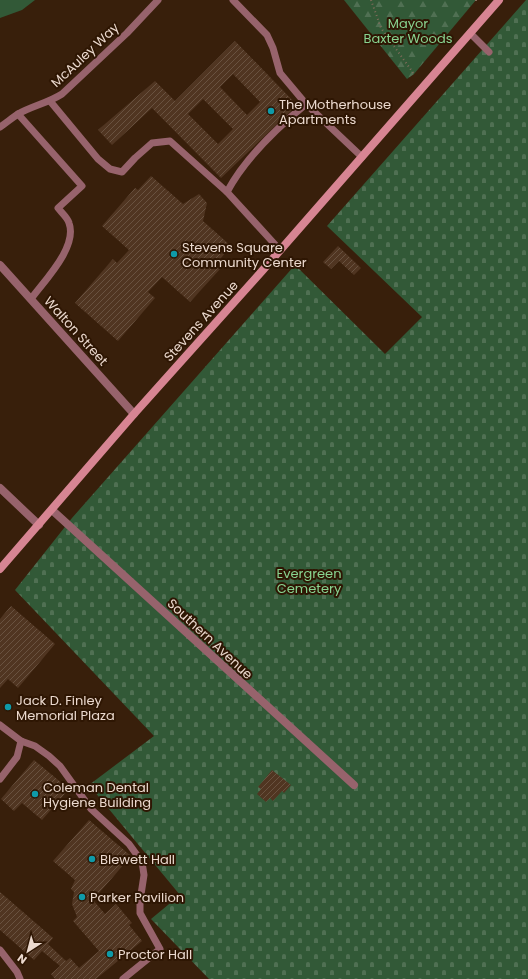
<svg xmlns="http://www.w3.org/2000/svg" width="528" height="979" viewBox="0 0 528 979" font-family="Poppins,sans-serif">
<style>
.forest{fill:url(#forest-firs)}
.cemetery{fill:url(#cemetery-stones)}
.green{fill:#325937}
.building{fill:url(#building-hatch);fill-rule:evenodd}
.lines{fill:none;stroke-linecap:round;stroke-linejoin:round}
.path{stroke:#846e5d;stroke-width:2;stroke-dasharray:1 3;stroke-linecap:butt}
.service{stroke:#97636c;stroke-width:7}
.minor{stroke:#97636c;stroke-width:8}
.tertiary{stroke:#97636c;stroke-width:8}
.secondary{stroke:#d78593;stroke-width:8}
.culture-dot{fill:#0f9aa8;stroke:#2e1603;stroke-width:1.5}
.labels{text-anchor:middle;dominant-baseline:central;stroke-width:4;stroke-linejoin:round;paint-order:stroke}
.park-label{font-size:13px;fill:#88d390;stroke:#2e1603}
.street-label{font-size:13px;fill:#ebd9ce;stroke:#2e1603}
.poi-label{font-size:13px;fill:#ebd9ce;stroke:#2e1603;text-anchor:start}
</style>
<defs>
<pattern id="forest-firs" width="22" height="20" patternUnits="userSpaceOnUse"><rect width="22" height="20" fill="#325937"/><path d="M5 1l3.5 6h-7zM16 11l3.5 6h-7z" fill="#507053"/></pattern>
<pattern id="cemetery-stones" width="16" height="16" patternUnits="userSpaceOnUse"><rect width="16" height="16" fill="#325937"/><path d="M2 7V4a2 2 0 0 1 4 0v3zM10 15v-3a2 2 0 0 1 4 0v3z" fill="#507053"/></pattern>
<pattern id="building-hatch" width="6" height="6" patternUnits="userSpaceOnUse"><rect width="6" height="6" fill="#503521"/><path d="M-1 1l2-2M0 6l6-6M5 7l2-2" fill="none" stroke="#695240"/></pattern>
</defs>
<rect width="100%" height="100%" fill="#381f0b"/>
<polygon class="forest" points="344,0 476,0 414,74 407,79"/>
<polygon class="cemetery" points="526,0 528,0 528,979 209,979 151,919 180,895 89,785 154,736 15,590 72,518 295,265 385,354 422,317 327,226"/>
<polygon class="green" points="0,0 35,0 22,10 0,18"/>
<g class="building">
<path d="M235 41 297 105 221 178 152 108 112 145 98 130 155 81 175 101ZM233 74 260 102 247 115 220 87ZM203 99 233 129 218 144 188 114Z"/>
<polygon points="151,176 183,204 199,194 207,203 203,221 231,246 216,264 221,268 190,302 162,277 148,292 155,298 118,341 75,303 113,259 117,263 129,250 102,226 135,188 138,190"/>
<polygon points="338,246 361,268 354,275 339,261 331,269 323,262"/>
<polygon points="11,606 55,644 18,688 8,679 0,688 0,619"/>
<polygon points="34,760 69,789 42,820 22,803 14,811 1,799"/>
<polygon points="272,770 291,785 284,793 282,791 273,801 270,798 266,802 257,794 261,789 258,787"/>
<polygon points="89,820 131,856 93,900 105,914 116,904 132,923 129,925 142,941 96,979 55,979 51,974 60,966 42,951 34,960 0,930 0,892 53,938 48,944 66,961 70,958 79,968 99,951 73,921 77,917 72,904 74,892 71,889 75,880 53,861"/>
</g>
<g class="lines">
<g class="path">
<polyline points="371,0 381,28 414,74"/>
<polyline points="476,0 476,3"/>
</g>
<g class="service">
<polyline points="233,0 267,35 273,48 280,73 306,104 362,157"/>
<polyline points="470,33 489,52"/>
<polyline points="50,101 98,159 110,169 122,172 135,158 152,143 170,141 227,192 280,250"/>
<path d="M18 114 82 186 58 208C61 212 68 218 69 223 78 247 44 281 31 299"/>
<path d="M0 127C6 123 12 118 18 114 32 106 48 103 62 94L127 33 158 0"/>
<path d="M227 192C244 160 278 127 306 104"/>
<polyline points="0,725 21,741 35,746 49,756 60,766 91,809 129,844 142,862 144,875 140,901 140,913 160,949 123,979"/>
<polyline points="0,779 17,757 21,741"/>
<polyline points="0,950 17,972 20,979"/>
</g>
<g class="minor">
<polyline points="0,488 39,525"/>
<polyline points="52,510 354,785"/>
</g>
<polyline class="tertiary" points="0,265 134,414"/>
<polyline class="secondary" points="0,569 134,414 262,271 499,0"/>
</g>
<g class="culture-dot">
<circle cx="271" cy="111" r="4"/>
<circle cx="174" cy="254" r="4"/>
<circle cx="8" cy="707" r="4"/>
<circle cx="35" cy="794" r="4"/>
<circle cx="92" cy="859" r="4"/>
<circle cx="82" cy="897" r="4"/>
<circle cx="110" cy="954" r="4"/>
</g>
<g class="labels">
<g class="park-label">
<text x="408" y="23">Mayor<tspan x="408" dy="15">Baxter Woods</tspan></text>
<text x="309" y="573">Evergreen<tspan x="309" dy="15">Cemetery</tspan></text>
</g>
<g class="street-label">
<text transform="translate(85 55) rotate(-43)">McAuley Way</text>
<text transform="translate(201 321) rotate(-48)">Stevens Avenue</text>
<text transform="translate(76 331) rotate(48)">Walton Street</text>
<text transform="translate(210 639) rotate(43)">Southern Avenue</text>
</g>
<g class="poi-label">
<text x="279" y="104">The Motherhouse<tspan x="279" dy="15">Apartments</tspan></text>
<text x="182" y="247">Stevens Square<tspan x="182" dy="15">Community Center</tspan></text>
<text x="16" y="700">Jack D. Finley<tspan x="16" dy="15">Memorial Plaza</tspan></text>
<text x="43" y="787">Coleman Dental<tspan x="43" dy="15">Hygiene Building</tspan></text>
<text x="100" y="859">Blewett Hall</text>
<text x="90" y="897">Parker Pavilion</text>
<text x="118" y="954">Proctor Hall</text>
</g>
</g>
<g transform="translate(28 951) rotate(216)" stroke="#2e1603" stroke-width="3" paint-order="stroke">
<path d="M0-3L7 15L0 10L-7 15Z" fill="#ebd9ce"/>
<text y="-6" font-size="11" font-weight="bold" text-anchor="middle" fill="#ebd9ce">N</text>
</g>
</svg>
